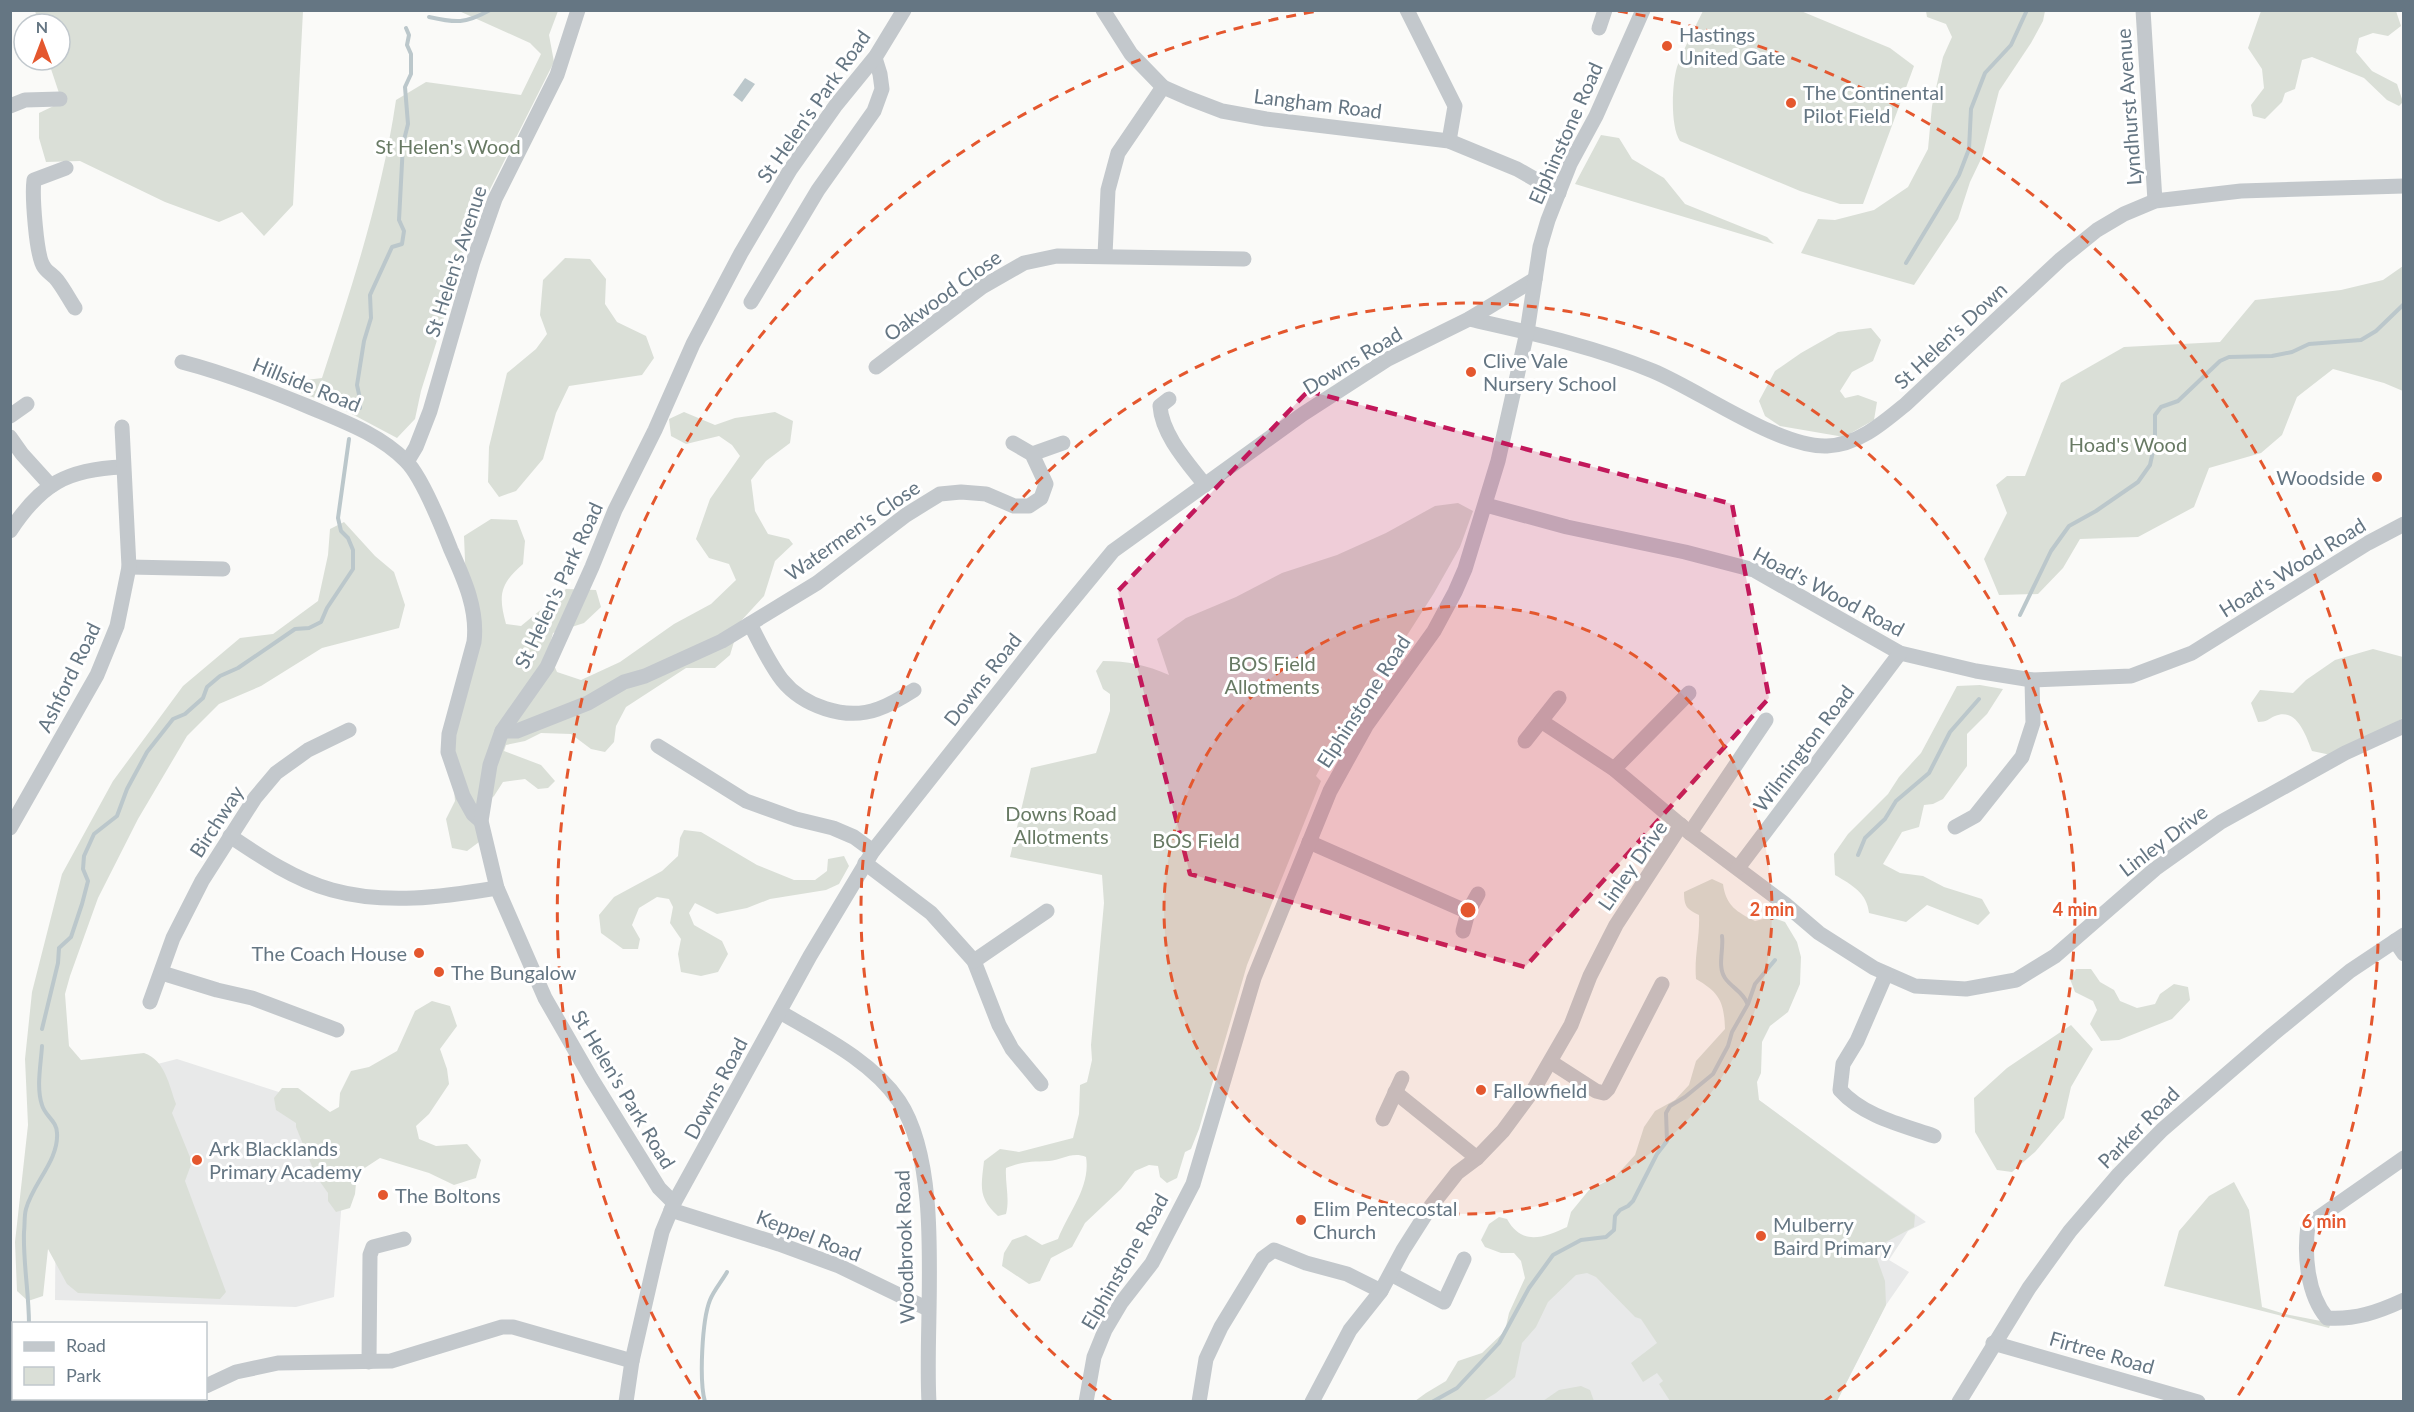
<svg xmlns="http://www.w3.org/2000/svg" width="2414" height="1412" viewBox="0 0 2414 1412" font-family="Lato,sans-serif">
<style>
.built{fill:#e8e9e9}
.green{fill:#dadfd7}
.water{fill:#bbc7cb}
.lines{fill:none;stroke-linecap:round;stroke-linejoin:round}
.stream{stroke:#bbc7cb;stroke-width:4}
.minor{stroke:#c3c8cc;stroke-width:15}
.marked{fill:#c2185b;fill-opacity:0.2;stroke:#c2185b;stroke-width:4.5;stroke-dasharray:12 8;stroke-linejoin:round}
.ring{fill:none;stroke:#e4572e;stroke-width:3;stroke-dasharray:10 8}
.poi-dot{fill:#e4572e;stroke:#fff;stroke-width:2}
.labels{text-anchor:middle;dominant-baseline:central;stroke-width:6;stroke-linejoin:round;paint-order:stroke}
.poi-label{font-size:20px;fill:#657683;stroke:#fff;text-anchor:start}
.street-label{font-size:20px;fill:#657683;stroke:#fff}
.park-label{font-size:20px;fill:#687a64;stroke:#fff}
.centre{fill:#e4572e;stroke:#fff;stroke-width:3}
.ring-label{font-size:18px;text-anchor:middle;font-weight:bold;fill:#e4572e;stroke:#fff;stroke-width:6;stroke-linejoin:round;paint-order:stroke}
</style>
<rect width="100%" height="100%" fill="#fafaf8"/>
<g class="built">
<polygon points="177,1059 285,1094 342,1200 334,1297 296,1307 55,1300 56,1185 71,1086"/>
<polygon points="1759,1100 1926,1222 1908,1231 1889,1260 1909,1272 1886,1305 1837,1401 1441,1402 1502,1364 1529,1289"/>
</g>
<g class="green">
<polygon points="35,11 303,11 293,205 264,236 242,212 219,222 165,202 80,161 46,162 39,138 39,113 62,102 48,60 60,60 60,24 39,24"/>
<path d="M459 11H558L549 35 554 62 476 217 421 391 415 419 397 438 335 405 301 393 306 380 322 378C352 286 382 196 396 100L426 82 521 95 541 54 530 43Z"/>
<path d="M1703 11H1801L1890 48 1914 66 1863 204H1840L1800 191 1680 141C1670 126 1672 83 1677 67 1684 48 1694 29 1703 11Z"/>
<polygon points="1926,11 2045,11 2043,21 2031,43 1999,91 1982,157 1970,182 1958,219 1914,285 1801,253 1818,219 1835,220 1874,210 1908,187 1928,149 1932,106 1943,57 1952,37 1946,24 1927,17"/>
<polygon points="2261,11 2396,11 2401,26 2388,36 2373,33 2359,38 2356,52 2372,71 2397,84 2403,102 2399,106 2387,100 2364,78 2312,57 2302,60 2295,89 2285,93 2282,102 2265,119 2253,116 2251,105 2264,88 2262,69 2248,48"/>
<polygon points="1601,135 1619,138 1632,159 1664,178 1685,204 1767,237 1774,244 1575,184"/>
<polygon points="565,258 590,259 606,279 605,304 617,322 646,336 654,358 642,375 569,386 556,413 543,459 516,491 499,497 488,482 489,447 507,373 536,349 547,334 540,315 543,280"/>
<polygon points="2403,266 2403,391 2384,383 2333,369 2297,397 2282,435 2261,453 2209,468 2194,507 2138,537 2080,539 2063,568 2038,594 1999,595 1984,559 2007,513 1996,485 2007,476 2025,476 2061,383 2124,347 2220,342 2255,300 2341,290 2383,280"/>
<polygon points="1871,328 1881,340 1873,361 1852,372 1840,391 1845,398 1858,395 1877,402 1874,420 1844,437 1780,426 1765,416 1759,401 1775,371 1801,353 1838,332"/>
<path d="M684 412 715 425 735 418 775 412 793 421 790 443 766 461 751 480 755 511 768 534 789 539 793 544 775 561 764 596 740 622 730 655 715 668H686L626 707 616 726 614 742 605 752 591 749 571 734 541 733 525 741 506 745 504 751 541 765 555 781 548 788 538 789 525 779 503 782 494 796 477 811 479 842 467 851 452 848 446 819 455 801 453 777 457 717 470 681 464 536 491 519 517 520 525 541 523 564C500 584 498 595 506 624L521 626 566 589 596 590 601 607 584 623 553 633 548 651 557 672 581 680 620 662 674 624 711 604 736 580 729 564 709 558 696 539 710 499 740 456 732 445 719 436 686 444 671 436 669 419Z"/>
<path d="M1458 503 1473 511 1460 547 1434 593 1399 648 1355 704 1316 776 1321 781 1247 965 1199 1129 1191 1149 1185 1152 1177 1178 1167 1183 1160 1177 1158 1166 1149 1165 1135 1171 1121 1189 1085 1223 1072 1247 1051 1258 1040 1281 1029 1284 1002 1266 1004 1253 1012 1240 1026 1235 1042 1245 1058 1239C1068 1213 1091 1187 1086 1157 1072 1151 1062 1160 1049 1161 1031 1162 1023 1161 1006 1168 1005 1184 1010 1199 1006 1214L998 1216C978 1198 981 1187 984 1161L1000 1149 1019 1152 1073 1138 1079 1114 1080 1085 1087 1082 1092 1060 1091 1045 1104 903 1102 875 1010 857 1031 768 1096 753 1110 711V694L1103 689 1096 671 1103 661C1128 661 1146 665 1169 675L1157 639 1186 618 1236 597 1282 573 1337 555 1386 533 1435 506Z"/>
<path d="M344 522 375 556 394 572 405 605 399 628 322 648 261 686 219 704 187 736 138 819 98 898 70 976 65 994 69 1046 81 1060 144 1053C165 1060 169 1085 176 1104L172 1113 192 1162 185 1181 226 1292 220 1299 78 1293 67 1284 48 1249 43 1296 28 1301 17 1291 15 1242 28 1125 25 1059 32 992 62 874 113 781 183 686 240 638 273 634 318 601 328 555 330 529Z"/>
<path d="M2373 649 2403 657V718L2368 739 2331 755 2312 751C2306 736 2297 707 2275 716 2268 719 2267 722 2258 722L2251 703 2260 690 2293 693 2306 680 2335 660Z"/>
<path d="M1980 685 2003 689 1987 714 1967 734V766L1943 799 1933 804 1924 805 1919 827 1902 832 1883 864 1900 873 1923 876 1944 887 1982 899 1990 913 1978 925 1927 905 1906 922 1869 913C1867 893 1852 885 1835 875L1834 854 1848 834 1888 794 1899 777 1921 753 1957 686Z"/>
<polygon points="684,830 701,832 757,865 794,880 815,880 827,871 828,859 844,856 849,866 839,884 826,890 770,899 747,908 717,914 695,903 689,913 694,925 722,941 728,954 718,972 701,976 681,972 678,954 681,939 670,923 673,907 669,899 657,897 639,908 632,925 640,939 638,949 623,949 601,933 599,915 614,897 662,871 678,856 680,838"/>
<path d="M1712 879 1723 884C1726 906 1737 912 1755 921L1771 917 1785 922 1797 942 1801 957 1800 984 1788 1012 1770 1026 1762 1042 1761 1073 1757 1082 1759 1100 1915 1215 1914 1227 1886 1242 1876 1256 1885 1281 1886 1305 1837 1401H1670L1659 1384 1663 1381 1657 1373 1643 1382 1631 1363 1657 1343 1641 1319 1635 1317 1596 1277 1587 1273 1576 1275 1548 1302 1536 1327 1522 1343 1515 1377 1496 1393 1483 1401H1415L1426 1393 1446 1381 1458 1361 1482 1353 1505 1331 1509 1313 1525 1278 1521 1261 1514 1253H1501L1485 1247 1481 1240 1489 1224 1499 1217 1507 1219C1522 1246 1543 1238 1567 1227L1571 1212 1589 1190 1615 1177 1635 1155 1644 1127 1655 1111 1675 1100 1689 1085 1696 1061 1725 1029C1724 1002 1720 993 1696 979 1694 957 1700 937 1699 915 1687 909 1684 907 1684 892Z"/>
<polygon points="2076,969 2091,969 2100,982 2114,990 2120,1001 2137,1008 2155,1004 2160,994 2174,984 2188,987 2190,1000 2172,1019 2119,1040 2101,1041 2090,1024 2097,1010 2093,1001 2075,992 2070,979"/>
<polygon points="432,1001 450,1006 457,1026 440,1049 447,1069 449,1084 429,1114 416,1126 419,1139 436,1146 467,1144 481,1160 476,1178 454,1185 429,1173 380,1158 357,1173 355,1194 350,1208 336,1212 328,1201 328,1193 316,1176 296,1127 296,1123 276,1110 274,1098 282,1088 298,1088 330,1112 339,1107 340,1093 351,1071 369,1067 397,1051 415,1011"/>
<polygon points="2071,1025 2093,1049 2071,1087 2064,1118 2035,1152 2012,1172 1997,1170 1975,1132 1974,1098 2007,1068"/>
<polygon points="2234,1182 2249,1210 2262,1307 2285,1314 2331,1323 2329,1328 2164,1286 2179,1231 2209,1196"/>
<polygon points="1581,1386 1590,1390 1594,1401 1543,1401 1559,1390"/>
</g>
<polygon class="water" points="745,78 755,84 742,102 733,95"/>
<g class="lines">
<g class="stream">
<path d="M429 17C456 23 465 24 490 10"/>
<polyline points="1906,263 1959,175 1969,149 1971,109 1985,73 2011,45 2027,10"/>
<polyline points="360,408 360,399 357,385 364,341 371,318 370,295 392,247 402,244 404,231 399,220 403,144 408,124 405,87 411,74 411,54 407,45 409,35 406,28"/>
<polyline points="2020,615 2051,551 2069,526 2096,511 2138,482 2150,465 2155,442 2155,415 2161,407 2178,401 2220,361 2229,357 2272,356 2292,352 2309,344 2361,340 2376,331 2404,304"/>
<polyline points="1858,855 1865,838 1885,819 1896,801 1929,773 1950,732 1979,699"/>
<path d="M1722 936C1724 949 1717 966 1725 978 1731 987 1743 992 1747 1003"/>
<polyline points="42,1029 58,963 59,948 71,937 82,904 88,881 83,869 84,856 94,834 117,816 127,789 147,752 173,719 185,714 203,698 207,687 220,676 238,668 295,629 309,628 321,622 327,608 353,569 353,550 348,538 341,531 338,518 349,439"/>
<path d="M29 1324C29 1293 23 1263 24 1232 25 1224 24 1216 26 1209 33 1183 59 1160 57 1133 57 1121 45 1116 42 1105 36 1087 41 1064 42 1046"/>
<polyline points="11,1402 14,1368"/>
<path d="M705 1402C699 1381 702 1320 710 1300 714 1290 722 1281 727 1272"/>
<polyline points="1432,1402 1457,1388 1499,1343 1529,1288 1553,1255 1581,1240 1606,1237 1614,1230 1615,1216 1620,1210 1628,1206 1633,1201 1657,1154 1667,1141 1666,1113 1670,1106 1685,1097 1713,1074 1728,1046 1732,1032 1748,1004 1755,984 1775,960"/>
</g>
<g class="minor">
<polyline points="1103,10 1131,54 1163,87 1188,98 1222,111 1266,119 1449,141 1517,169 1559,193"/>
<polyline points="1407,10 1455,106 1449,141"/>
<polyline points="2143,10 2155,201"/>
<polyline points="1599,28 1605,10"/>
<polyline points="10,106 25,100 60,99"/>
<path d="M66 168 34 180C32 194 36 257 44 267 47 272 53 275 57 280 64 289 69 299 75 308"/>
<polyline points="1105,255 1108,190 1118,153 1163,87"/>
<polyline points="751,302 818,190 874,111 882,89 880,74 875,58"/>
<path d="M1469 319C1531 333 1593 346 1653 371 1699 390 1779 448 1827 446 1858 445 1883 423 1906 404L2061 259 2097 230 2124 214 2155 201 2241 191 2404 186"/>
<path d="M182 362C225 373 266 389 307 406 342 421 378 433 406 461 422 477 442 527 451 550 464 579 478 609 474 642L449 734 448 752 463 796 473 814 481 821"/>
<polyline points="876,367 982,287 1024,263 1057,256 1244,259"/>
<path d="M1169 399 1160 406C1162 435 1188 463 1205 485"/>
<polyline points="10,416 27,404"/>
<polyline points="10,437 22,454 51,486"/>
<polyline points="1032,454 1063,443"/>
<polyline points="407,462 416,447 430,411 473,262 495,199 557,75 578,10"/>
<polyline points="1486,505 1567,527 1685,552 1754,570 1900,653 1976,671 2032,680 2131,676 2192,653 2368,543 2404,524"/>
<path d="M10 531C41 484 67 469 123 467"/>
<polyline points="129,567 223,569"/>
<path d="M750 624C760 643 769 663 782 680 803 706 845 721 878 709 890 705 903 697 914 690"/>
<polyline points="1541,721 1614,769 1690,833 1785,904 1819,933 1874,968 1915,986 1966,989 2016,980 2055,956 2155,869 2221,822 2345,753 2404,726"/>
<polyline points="502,731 517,731 588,703 624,682 645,676 722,641 817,583 906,515 940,494 961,492 986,494 1014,506 1029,506 1041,498 1046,484 1032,454 1013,443"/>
<polyline points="1525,741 1559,698"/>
<polyline points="658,746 746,801 796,819 833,828 854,837 873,851"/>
<polyline points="1614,769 1689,693"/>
<polyline points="1955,827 1975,816 2022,757 2033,723 2032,680"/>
<polyline points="10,828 97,675 117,626 129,567 122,427"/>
<polyline points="1690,833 1766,720"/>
<path d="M230 836C261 857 295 880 332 890 386 905 442 897 497 888"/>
<polyline points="1309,842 1468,912"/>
<polyline points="865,863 931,913 974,961 999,1025 1012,1049 1041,1084"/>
<polyline points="1738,868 1900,653"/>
<polyline points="1463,931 1468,912 1478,894"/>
<polyline points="2395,941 2404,954"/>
<polyline points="974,961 1047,911"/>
<polyline points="162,973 217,990 252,998 337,1030"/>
<path d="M1886 974 1857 1041 1843 1064 1840 1090C1863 1116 1902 1125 1934 1136"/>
<polyline points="150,1002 173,938 202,881 255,798 276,773 308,750 349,730"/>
<path d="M780 1012C821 1036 872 1061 899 1101 945 1170 924 1318 929 1402"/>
<polyline points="1551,1062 1596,1091 1604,1093 1608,1089 1662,984"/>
<polyline points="1395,1092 1477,1158"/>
<polyline points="1383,1119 1402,1078"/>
<path d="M2404 1158 2308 1225C2304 1255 2307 1294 2327 1318 2355 1320 2378 1312 2404 1300"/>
<polyline points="674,1203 659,1188 591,1078 545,998 497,888 481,821 490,765 502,731 547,667 592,567 615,510 655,430 693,344 741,253 790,170 836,105 876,56 904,10"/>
<polyline points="671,1210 779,1244 839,1266 928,1309"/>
<polyline points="1391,1274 1444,1302 1464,1259"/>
<polyline points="1993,1343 2198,1402"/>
<polyline points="369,1362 370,1255 373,1247 404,1239"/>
<polyline points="206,1386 236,1372 278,1363 391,1361 502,1327 513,1327 632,1361"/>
<polyline points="105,1398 106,1402"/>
<polyline points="145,1402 176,1398"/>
<polyline points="626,1402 632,1361 654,1265 662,1232 674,1203 810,956 873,851 1043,636 1113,551 1303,414 1388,359 1469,319 1535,279"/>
<polyline points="1086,1402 1094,1357 1105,1330 1121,1303 1152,1263 1193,1184 1254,978 1330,791 1366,726 1434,631 1455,592 1465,569 1498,461 1527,332 1540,247 1548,220 1570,164 1596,116 1643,10"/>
<polyline points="1199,1402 1206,1359 1221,1327 1263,1258 1274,1250 1306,1263 1347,1274 1381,1291"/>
<polyline points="1312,1402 1350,1330 1381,1291 1403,1250 1431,1206 1457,1173 1477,1158 1503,1131 1534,1089 1571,1025 1590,976 1616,925 1681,825"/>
<polyline points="1959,1402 2029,1288 2070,1231 2119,1174 2162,1130 2272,1035 2350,971 2404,935"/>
</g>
</g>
<path class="marked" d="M1308 391 1732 504 1769 698 1525 967 1190 874 1118 591Z"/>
<circle cx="1468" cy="910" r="304" fill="#e4572e" fill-opacity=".12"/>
<g class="ring">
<circle cx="1468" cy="910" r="304"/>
<path d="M1111 1401A607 607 0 1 1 1825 1401"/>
<path d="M700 1399A911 911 0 0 1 1318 11M1618 11A911 911 0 0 1 2236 1399"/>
</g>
<g class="poi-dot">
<circle cx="1667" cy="46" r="6"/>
<circle cx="1791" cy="103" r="6"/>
<circle cx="1471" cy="372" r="6"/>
<circle cx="2377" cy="477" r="6"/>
<circle cx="419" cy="953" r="6"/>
<circle cx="439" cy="972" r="6"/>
<circle cx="1481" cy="1090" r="6"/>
<circle cx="197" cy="1160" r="6"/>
<circle cx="383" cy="1195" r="6"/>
<circle cx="1301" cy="1220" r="6"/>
<circle cx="1761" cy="1236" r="6"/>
</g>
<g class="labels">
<g class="poi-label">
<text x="1679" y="34">Hastings<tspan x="1679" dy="23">United Gate</tspan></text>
<text x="1803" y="92">The Continental<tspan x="1803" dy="23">Pilot Field</tspan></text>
<text x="1483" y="360">Clive Vale<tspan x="1483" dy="23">Nursery School</tspan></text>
<text x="2365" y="477" text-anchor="end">Woodside</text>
<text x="407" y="953" text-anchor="end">The Coach House</text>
<text x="451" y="972">The Bungalow</text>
<text x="1493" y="1090">Fallowfield</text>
<text x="209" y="1148">Ark Blacklands<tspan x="209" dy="23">Primary Academy</tspan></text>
<text x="395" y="1195">The Boltons</text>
<text x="1313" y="1208">Elim Pentecostal<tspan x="1313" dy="23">Church</tspan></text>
<text x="1773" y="1224">Mulberry<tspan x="1773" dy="23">Baird Primary</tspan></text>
</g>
<g class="street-label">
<text transform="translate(1318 103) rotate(7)">Langham Road</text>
<text transform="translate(813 106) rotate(-55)">St Helen's Park Road</text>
<text transform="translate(2128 107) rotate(-94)">Lyndhurst Avenue</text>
<text transform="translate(1565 133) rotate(-66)">Elphinstone Road</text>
<text transform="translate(455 261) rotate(-72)">St Helen's Avenue</text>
<text transform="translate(942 295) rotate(-36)">Oakwood Close</text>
<text transform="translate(1950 335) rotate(-43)">St Helen's Down</text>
<text transform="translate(1352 360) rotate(-31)">Downs Road</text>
<text transform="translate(307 384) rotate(22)">Hillside Road</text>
<text transform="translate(852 530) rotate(-35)">Watermen's Close</text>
<text transform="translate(2292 567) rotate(-32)">Hoad's Wood Road</text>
<text transform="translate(558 585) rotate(-65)">St Helen's Park Road</text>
<text transform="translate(1829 591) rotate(28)">Hoad's Wood Road</text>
<text transform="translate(68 677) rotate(-64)">Ashford Road</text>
<text transform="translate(982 679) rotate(-52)">Downs Road</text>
<text transform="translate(1363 701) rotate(-57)">Elphinstone Road</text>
<text transform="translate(1803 748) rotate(-53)">Wilmington Road</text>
<text transform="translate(216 821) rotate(-57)">Birchway</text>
<text transform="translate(2163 840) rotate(-37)">Linley Drive</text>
<text transform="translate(1632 865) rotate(-55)">Linley Drive</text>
<text transform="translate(715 1088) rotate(-62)">Downs Road</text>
<text transform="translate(624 1089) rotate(59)">St Helen's Park Road</text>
<text transform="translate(2138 1127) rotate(-45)">Parker Road</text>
<text transform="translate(809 1235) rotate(21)">Keppel Road</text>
<text transform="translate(904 1247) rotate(-92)">Woodbrook Road</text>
<text transform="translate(1124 1261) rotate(-60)">Elphinstone Road</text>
<text transform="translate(2102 1352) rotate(16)">Firtree Road</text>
</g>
<g class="park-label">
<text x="448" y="146">St Helen's Wood</text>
<text x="2128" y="444">Hoad's Wood</text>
<text x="1272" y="663">BOS Field<tspan x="1272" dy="23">Allotments</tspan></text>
<text x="1061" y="813">Downs Road<tspan x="1061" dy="23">Allotments</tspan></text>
<text x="1196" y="840">BOS Field</text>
</g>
</g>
<circle cx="1468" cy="910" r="9" class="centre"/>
<g class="ring-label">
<text x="1772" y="916">2 min</text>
<text x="2075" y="916">4 min</text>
<text x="2324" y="1228">6 min</text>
</g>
<rect width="2414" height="1412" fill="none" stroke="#657683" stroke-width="24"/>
<rect x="12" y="1322" width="195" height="78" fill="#ffffff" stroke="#c1c8cd" stroke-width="1.5"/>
<rect x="24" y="1342" width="30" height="9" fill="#c3c8cc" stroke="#c1c8cd" stroke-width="1.5"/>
<text x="66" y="1352" font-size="18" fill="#657683">Road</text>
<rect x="24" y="1367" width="30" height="18" fill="#dadfd7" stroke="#c1c8cd" stroke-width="1.5"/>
<text x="66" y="1382" font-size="18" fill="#657683">Park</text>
<g transform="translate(42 42)"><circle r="28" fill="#ffffff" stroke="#c1c8cd" stroke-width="1.5"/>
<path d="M0-4.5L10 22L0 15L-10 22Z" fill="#e4572e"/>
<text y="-9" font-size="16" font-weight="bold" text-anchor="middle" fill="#657683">N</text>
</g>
</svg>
